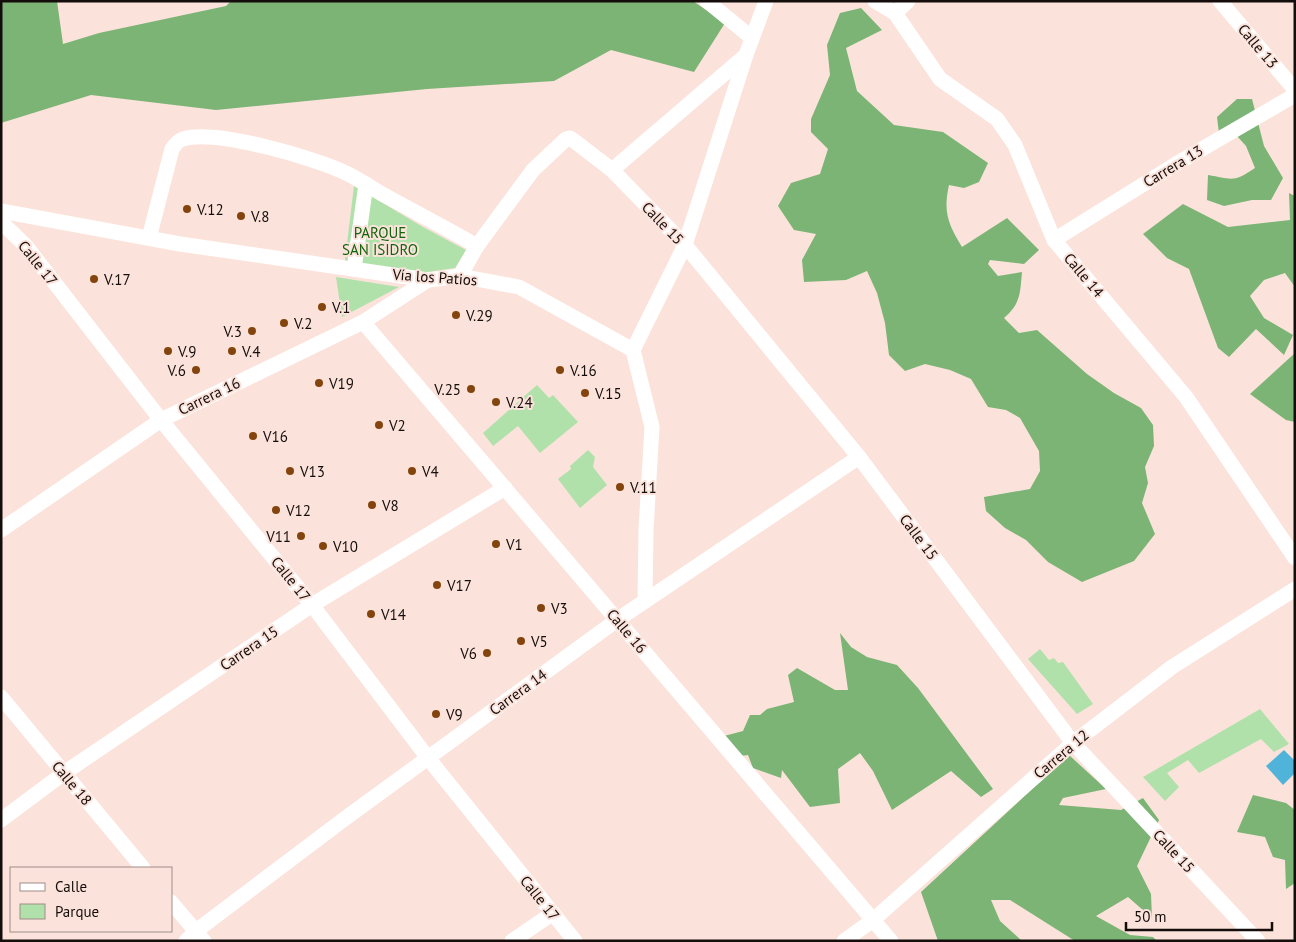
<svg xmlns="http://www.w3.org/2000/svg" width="1296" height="942" viewBox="0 0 1296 942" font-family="'PT Sans',sans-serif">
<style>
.green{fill:#b1e1ab}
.forest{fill:#7bb475}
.water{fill:#50b4da}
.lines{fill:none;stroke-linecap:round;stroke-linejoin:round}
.street{stroke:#fff;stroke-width:15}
.poi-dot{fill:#84440d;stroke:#fbe3db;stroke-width:2}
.labels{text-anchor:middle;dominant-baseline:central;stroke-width:4;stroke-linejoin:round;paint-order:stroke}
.street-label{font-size:15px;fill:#150d0b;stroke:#fbe3db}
.poi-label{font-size:15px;fill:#150d0b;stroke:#fbe3db;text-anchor:start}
.park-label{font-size:15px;fill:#13630d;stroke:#fbe3db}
</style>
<rect width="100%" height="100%" fill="#fbe3db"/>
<g class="green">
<polygon points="354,186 423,227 466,250 455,268 400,276 344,268"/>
<polygon points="336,277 399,287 342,317"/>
<polygon points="537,385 549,398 553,395 578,422 540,453 518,426 493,446 483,433"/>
<polygon points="588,450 595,457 593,467 607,485 580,508 558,479 571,469 570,466"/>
<polygon points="1040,649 1049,660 1054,658 1058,663 1063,662 1093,704 1077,714 1028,659"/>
<polygon points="1260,709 1289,744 1274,752 1261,739 1199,773 1188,760 1167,773 1179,787 1165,801 1143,777"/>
</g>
<g class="forest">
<polygon points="1,1 57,1 63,44 99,33 226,6 231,1 693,1 725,23 694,72 611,50 554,81 427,89 216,110 91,95 1,123"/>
<path d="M861 8 882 30 846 48 857 91 894 125 943 132 988 163 979 182 964 188 949 185C943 212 948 224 962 247L1007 218 1039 250 1024 264 990 260 988 264 998 276 1022 272C1020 293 1021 303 1004 318L1019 333 1037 330 1087 374 1114 393 1141 408 1153 425 1154 446 1145 467 1148 483 1142 503 1155 534 1134 561 1082 582 1048 562 1026 540 1005 528 986 511 984 497 1030 489 1040 471 1039 451 1020 418 1006 410 988 407 971 379 950 370 925 364 905 371 889 355 885 323 877 293 867 271 846 280 804 282 802 260 816 234 794 230 778 206 791 183 820 174 828 149 811 132V119L830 75 827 45 840 13Z"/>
<path d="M1237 99H1252L1264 146 1283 178 1271 200H1252L1224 206 1207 200 1208 175C1232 179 1233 183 1255 168L1246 146 1237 136 1219 133 1217 117Z"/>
<polygon points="1289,193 1295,196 1295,287 1285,273 1264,280 1250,296 1264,318 1293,335 1284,355 1256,329 1229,357 1218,348 1189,269 1167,258 1143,234 1183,204 1228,227 1290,220"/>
<polygon points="1295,353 1295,422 1286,420 1250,394"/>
<polygon points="840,633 851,647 867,657 897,665 918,688 993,789 981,797 951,771 892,810 873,771 860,753 838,769 840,803 810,807 782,770 781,778 753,768 748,755 733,757 724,736 743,731 750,715 760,715 767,709 794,702 788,675 797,668 835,690 848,690"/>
<polygon points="1069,755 1106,789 1063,798 1059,805 1121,810 1143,798 1159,820 1137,866 1151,894 1152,918 1128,897 1096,916 1130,935 1153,937 1157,941 1075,941 1010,900 991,900 1000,921 1022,941 938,941 921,892"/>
<polygon points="1253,795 1286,803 1295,810 1295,883 1286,889 1285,860 1273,857 1265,837 1237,832"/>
</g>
<polygon class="water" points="1284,750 1295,761 1295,773 1283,785 1266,766"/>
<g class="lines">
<g class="street">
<polyline points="707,1 752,38"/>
<polyline points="875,1 895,13 940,79 997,119 1015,145 1054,240 1186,397 1295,558"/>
<polyline points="1220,1 1295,90"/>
<polyline points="895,13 908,1"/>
<polyline points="612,170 745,56"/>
<polyline points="1,211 180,244 428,280 460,276 519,287 633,350 652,427 646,530 645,601"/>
<polyline points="1,222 26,246 161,420 312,605 428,758 575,941"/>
<path d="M149 238 172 149C175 145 178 140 183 139 216 129 316 158 348 174 360 180 372 188 384 195 415 212 446 228 477 246"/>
<polyline points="1054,240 1176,164 1295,95"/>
<polyline points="354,269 366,184"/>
<polyline points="460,276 477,246 533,170 566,139 570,138 573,140 612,170 685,245 859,457 1073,743 1258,941"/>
<polyline points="363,322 891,941"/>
<polyline points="633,350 685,245 746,55 766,1"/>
<polyline points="1,530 161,420 363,322 428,280"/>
<polyline points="1,697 143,868"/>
<polyline points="1,820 64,773 312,605 505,488"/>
<polyline points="171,902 204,941"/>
<polyline points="186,941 196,931 347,817 617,620 859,457"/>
<polyline points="512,941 553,913"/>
<polyline points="844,941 873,920 1073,743 1172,667 1295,589"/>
</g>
</g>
<g class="poi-dot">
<circle cx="187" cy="209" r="5"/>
<circle cx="241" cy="216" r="5"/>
<circle cx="94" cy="279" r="5"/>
<circle cx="322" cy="307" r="5"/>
<circle cx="456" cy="315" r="5"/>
<circle cx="284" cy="323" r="5"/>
<circle cx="252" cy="331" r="5"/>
<circle cx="168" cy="351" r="5"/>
<circle cx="232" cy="351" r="5"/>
<circle cx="196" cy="370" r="5"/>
<circle cx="560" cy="370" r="5"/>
<circle cx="319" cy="383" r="5"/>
<circle cx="471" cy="389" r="5"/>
<circle cx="585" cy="393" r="5"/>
<circle cx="496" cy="402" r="5"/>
<circle cx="379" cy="425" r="5"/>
<circle cx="253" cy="436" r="5"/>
<circle cx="290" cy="471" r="5"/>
<circle cx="412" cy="471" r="5"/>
<circle cx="620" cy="487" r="5"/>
<circle cx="372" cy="505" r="5"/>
<circle cx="276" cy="510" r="5"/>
<circle cx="301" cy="536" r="5"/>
<circle cx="496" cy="544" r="5"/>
<circle cx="323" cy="546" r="5"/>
<circle cx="437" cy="585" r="5"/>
<circle cx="541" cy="608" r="5"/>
<circle cx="371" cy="614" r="5"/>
<circle cx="521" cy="641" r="5"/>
<circle cx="487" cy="653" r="5"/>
<circle cx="436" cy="714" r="5"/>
</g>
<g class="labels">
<g class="street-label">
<text transform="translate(1258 46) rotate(50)">Calle 13</text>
<text transform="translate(1173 166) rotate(-31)">Carrera 13</text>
<text transform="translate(663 223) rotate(46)">Calle 15</text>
<text transform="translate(38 263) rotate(51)">Calle 17</text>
<text transform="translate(1084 275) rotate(50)">Calle 14</text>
<text transform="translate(435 277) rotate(4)">Vía los Patios</text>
<text transform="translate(209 396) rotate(-26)">Carrera 16</text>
<text transform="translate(919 537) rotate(53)">Calle 15</text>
<text transform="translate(291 579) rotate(51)">Calle 17</text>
<text transform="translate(627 631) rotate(50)">Calle 16</text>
<text transform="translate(249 648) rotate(-34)">Carrera 15</text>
<text transform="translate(518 692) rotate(-36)">Carrera 14</text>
<text transform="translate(1061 754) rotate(-40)">Carrera 12</text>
<text transform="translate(72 783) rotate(50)">Calle 18</text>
<text transform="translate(1174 851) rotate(47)">Calle 15</text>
<text transform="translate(540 898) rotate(51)">Calle 17</text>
</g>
<g class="poi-label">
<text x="197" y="209">V.12</text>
<text x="251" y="216">V.8</text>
<text x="104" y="279">V.17</text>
<text x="332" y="307">V.1</text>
<text x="466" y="315">V.29</text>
<text x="294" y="323">V.2</text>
<text x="242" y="331" text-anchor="end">V.3</text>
<text x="178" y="351">V.9</text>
<text x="242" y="351">V.4</text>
<text x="186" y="370" text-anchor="end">V.6</text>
<text x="570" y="370">V.16</text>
<text x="329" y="383">V19</text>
<text x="461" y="389" text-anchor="end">V.25</text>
<text x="595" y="393">V.15</text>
<text x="506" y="402">V.24</text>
<text x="389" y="425">V2</text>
<text x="263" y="436">V16</text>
<text x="300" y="471">V13</text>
<text x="422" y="471">V4</text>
<text x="630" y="487">V.11</text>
<text x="382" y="505">V8</text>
<text x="286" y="510">V12</text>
<text x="291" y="536" text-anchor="end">V11</text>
<text x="506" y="544">V1</text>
<text x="333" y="546">V10</text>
<text x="447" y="585">V17</text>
<text x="551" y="608">V3</text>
<text x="381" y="614">V14</text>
<text x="531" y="641">V5</text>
<text x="477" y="653" text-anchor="end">V6</text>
<text x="446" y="714">V9</text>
</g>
<g class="park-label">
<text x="380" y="232">PARQUE<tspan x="380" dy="17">SAN ISIDRO</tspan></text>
</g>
</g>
<rect width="1296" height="942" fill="none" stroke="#150d0b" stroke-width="5"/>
<rect x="10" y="867" width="162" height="65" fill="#fbe3db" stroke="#9f8d88"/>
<rect x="20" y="883" width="25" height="8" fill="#ffffff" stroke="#9f8d88"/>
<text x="55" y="892" font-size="15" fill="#150d0b">Calle</text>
<rect x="20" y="904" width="25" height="15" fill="#b1e1ab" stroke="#9f8d88"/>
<text x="55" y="917" font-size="15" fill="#150d0b">Parque</text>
<path d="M1126 922v8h146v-8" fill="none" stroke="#150d0b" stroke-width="2.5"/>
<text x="1134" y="922" font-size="15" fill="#150d0b" stroke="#fbe3db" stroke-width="4" paint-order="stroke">50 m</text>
</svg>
